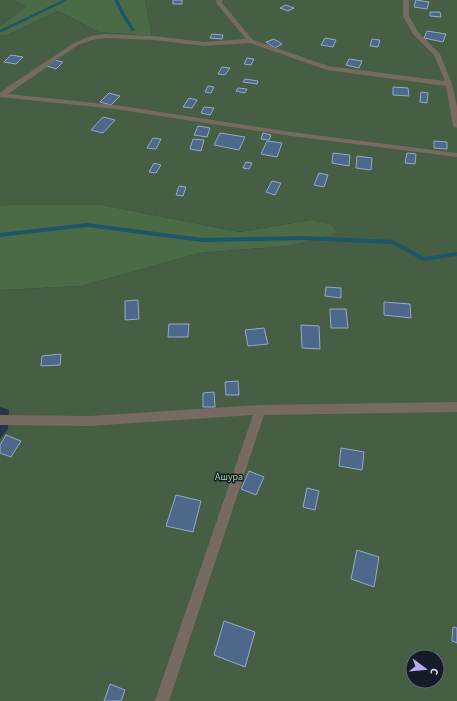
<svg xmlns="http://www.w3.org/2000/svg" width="457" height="701" viewBox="0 0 457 701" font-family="'Source Sans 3',sans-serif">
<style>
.green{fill:#465e43;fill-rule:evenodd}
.forest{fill:#4b6a46}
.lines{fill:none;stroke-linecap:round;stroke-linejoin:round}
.stream{fill:#1d5569;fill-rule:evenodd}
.building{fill:#4e688c;stroke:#95aac7}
.minor{fill:#776b61;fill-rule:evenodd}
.labels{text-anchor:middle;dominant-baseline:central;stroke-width:3;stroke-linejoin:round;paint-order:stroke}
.park-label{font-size:10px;fill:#a6d99e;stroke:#151c27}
</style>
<rect width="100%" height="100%" fill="#24354d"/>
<g class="green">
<polygon points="0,0 12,0 28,6 0,26"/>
<path d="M145 0H457V701H0V439L8 429 9 410 0 407V290L81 286 200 253 288 246 310 220 240 232 102 205 0 206V35L5 36 58 11 99 32 152 36ZM413 657H437V681H413Z"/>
</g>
<g class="forest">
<polygon points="12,0 145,0 152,36 99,32 58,11 5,36 0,35 0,26 27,6"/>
<polygon points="9,205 102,205 240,232 310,220 331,225 337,233 288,246 200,253 81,286 0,290 0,206"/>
</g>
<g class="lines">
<g class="stream">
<polygon points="63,0 68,0 2,32 0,32 0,30"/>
<polygon points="114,0 118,0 125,14 135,30 134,31 131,30 121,14"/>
<polygon points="87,223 202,238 303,236 393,240 424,257 457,252 457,256 423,261 392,244 303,240 202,242 87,227 0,237 0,233"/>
</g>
</g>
<g class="building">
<rect x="173" y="0" width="9" height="4"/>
<polygon points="416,0 429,2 427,9 414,7"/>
<polygon points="286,5 294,8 288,11 280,8"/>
<polygon points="430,12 440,12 441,17 430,16"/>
<polygon points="427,31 446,34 443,42 424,38"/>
<polygon points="212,34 223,35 222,39 210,38"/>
<polygon points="325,38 336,40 333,47 321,45"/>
<polygon points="274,39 282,44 275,48 266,42"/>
<polygon points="372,39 380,40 378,47 370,46"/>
<polygon points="11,55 23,57 16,64 4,62"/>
<polygon points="247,58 254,59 251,65 244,64"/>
<polygon points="349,59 362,61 359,68 346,65"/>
<polygon points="54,60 63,62 56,69 47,66"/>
<polygon points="222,67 230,68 225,75 218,74"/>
<polygon points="245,79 258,81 257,84 243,82"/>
<polygon points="208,86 214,87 211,93 205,92"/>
<polygon points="393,87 408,88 409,96 393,95"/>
<polygon points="238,88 247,89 245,93 236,91"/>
<polygon points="421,92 428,93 427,103 420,102"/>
<polygon points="109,93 120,96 111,105 100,102"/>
<polygon points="189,98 197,100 192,108 183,107"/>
<polygon points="204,107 214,108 210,115 201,113"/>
<polygon points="103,117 115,120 103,133 91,130"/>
<polygon points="198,126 210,128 207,137 194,135"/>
<polygon points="220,133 245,137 239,150 214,145"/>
<polygon points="263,133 271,135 269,140 261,139"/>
<polygon points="153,138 161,139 156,149 147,148"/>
<polygon points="193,139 204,140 201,151 190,149"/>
<polygon points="267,141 282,143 277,157 261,154"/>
<polygon points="434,141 447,142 447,149 434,148"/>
<polygon points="333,153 350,155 349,166 332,163"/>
<polygon points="407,153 416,154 415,164 405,163"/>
<polygon points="357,156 372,158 371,170 356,168"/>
<polygon points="246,162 252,163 249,169 243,168"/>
<polygon points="154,163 161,165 156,173 149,172"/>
<polygon points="319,173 328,175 324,187 314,185"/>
<polygon points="272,181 281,183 275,195 266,192"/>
<polygon points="179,186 186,187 183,196 176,195"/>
<polygon points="326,287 341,288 341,298 325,296"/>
<polygon points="138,300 139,319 125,320 125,301"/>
<polygon points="384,302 410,304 411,318 384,315"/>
<polygon points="330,309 346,309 348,328 331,328"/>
<polygon points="169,324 189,324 188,337 168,337"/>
<polygon points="301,325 319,326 320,349 302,348"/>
<polygon points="264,328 268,344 248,346 245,330"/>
<polygon points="61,354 60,365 41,366 42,356"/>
<polygon points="238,381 239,395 226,395 225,382"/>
<polygon points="214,392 215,407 203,407 203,393"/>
<polygon points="6,435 21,441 11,457 0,453 0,445"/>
<polygon points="341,448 364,452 362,470 339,466"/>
<polygon points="249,471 264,477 256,495 241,489"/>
<polygon points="307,488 319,491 315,510 303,507"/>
<polygon points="176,495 201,501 193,532 166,526"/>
<polygon points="357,550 379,557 374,587 351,579"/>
<polygon points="224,621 255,632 245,667 214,655"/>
<polygon points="453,627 457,628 457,643 452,641"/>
<polygon points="110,684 125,690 121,701 104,701"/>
</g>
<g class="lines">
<g class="minor">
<polygon points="216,0 222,0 222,3 253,40 328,66 445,81 434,55 413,34 403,16 403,0 409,0 409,16 418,32 440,54 452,84 457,107 457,128 453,126 446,86 327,70 250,43 204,46 154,40 105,38 92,40 78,45 8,94 115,105 291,132 457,153 457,157 291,136 115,109 0,97 0,93 6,88 74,43 91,36 105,34 154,36 204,42 246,39 217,4"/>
<polygon points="457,402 457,412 264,415 169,701 155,701 253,415 90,426 0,425 0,415 90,416 260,405"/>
</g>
</g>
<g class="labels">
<g class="park-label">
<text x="229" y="477">Ашура</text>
</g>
</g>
<g transform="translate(425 669) rotate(106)"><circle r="19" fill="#151c27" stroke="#616a77"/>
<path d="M0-3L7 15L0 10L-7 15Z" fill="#b7abf8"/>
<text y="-6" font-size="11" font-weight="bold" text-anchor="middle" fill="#d4dfee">С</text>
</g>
</svg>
